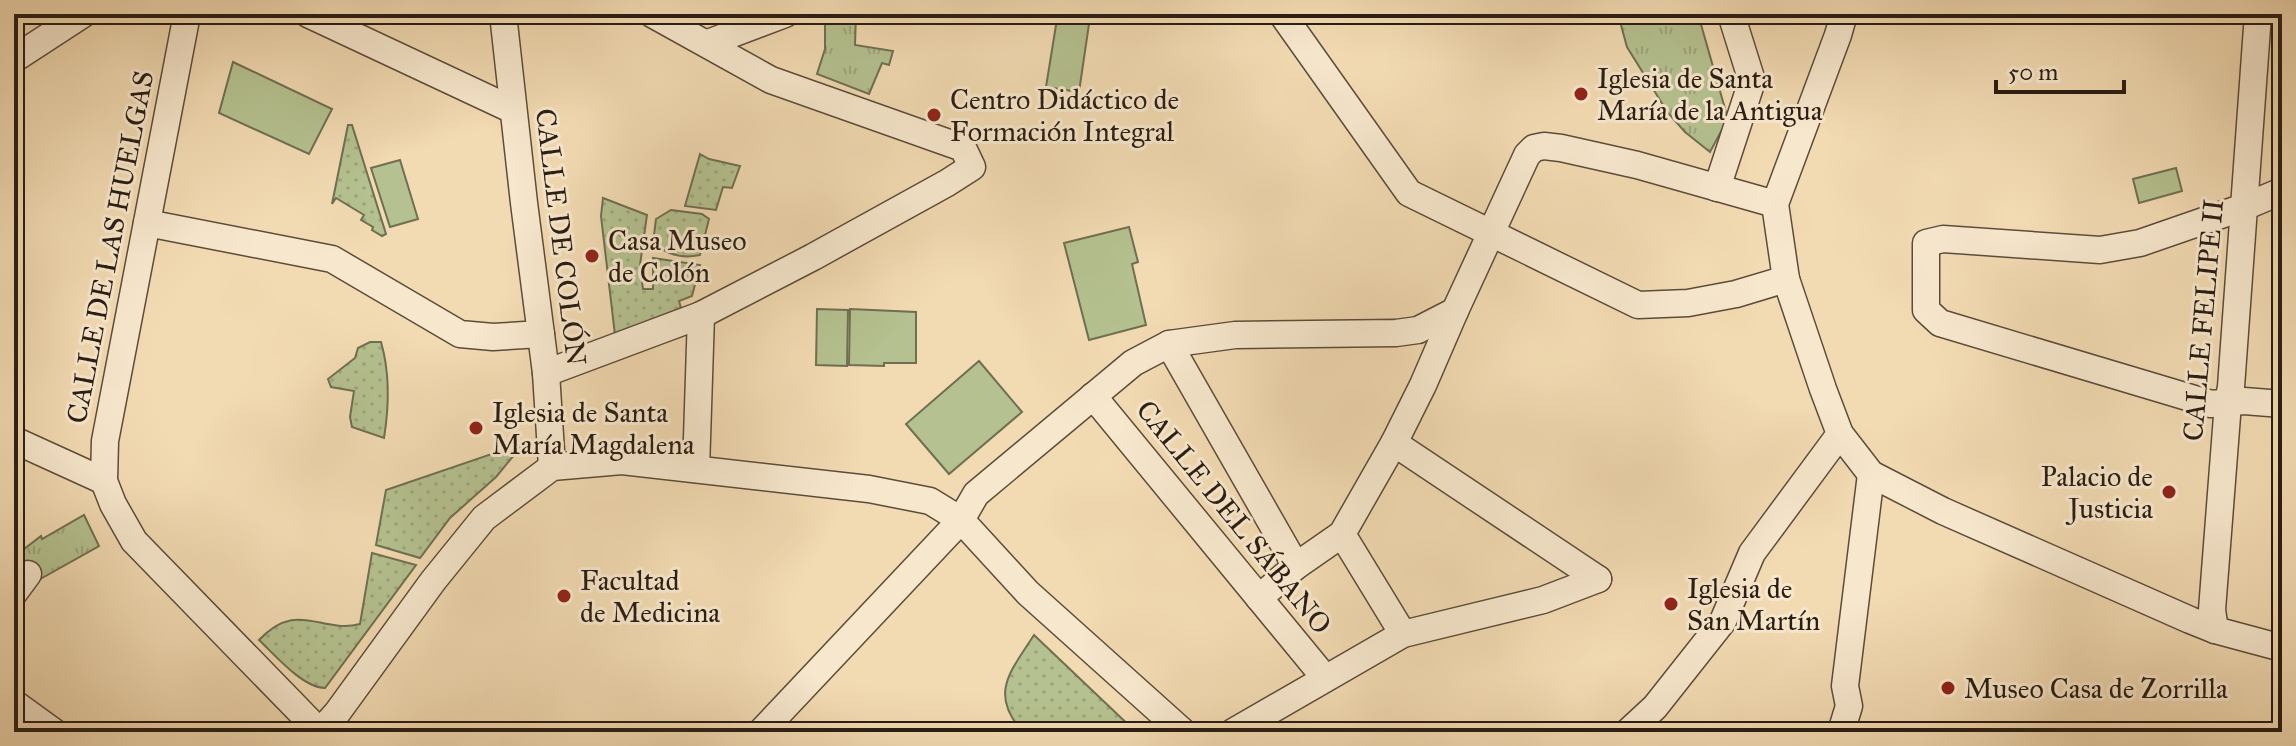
<svg xmlns="http://www.w3.org/2000/svg" width="2296" height="746" viewBox="0 0 2296 746" font-family="'IM FELL Great Primer',serif">
<style>
.grass{fill:url(#grass-tufts);stroke:#706f52;stroke-width:2}
.garden{fill:url(#garden-dots);stroke:#706f52;stroke-width:2}
.pitch{fill:#b5c190;stroke:#706f52;stroke-width:2}
.lines{fill:none;stroke-linecap:round;stroke-linejoin:round}
.minor-casing{stroke:#5c4c3b;stroke-width:29}
.minor{stroke:#f7e7cd;stroke-width:26}
.poi-dot{fill:#8f2418;stroke:#f7e7cd;stroke-width:3}
.labels{text-anchor:middle;dominant-baseline:central;stroke-width:6;stroke-linejoin:round;paint-order:stroke}
.poi-label{font-size:28px;fill:#2a1d13;stroke:#f7e7cd;text-anchor:start}
.street-label{font-size:28px;fill:#2a1d13;stroke:#f7e7cd}
</style>
<defs>
<pattern id="grass-tufts" width="24" height="20" patternUnits="userSpaceOnUse" patternTransform="scale(2)"><rect width="24" height="20" fill="#b5c190"/><path d="M3 7l-1-3M5 7V3M7 7l1-3M15 17l-1-3M17 17v-4M19 17l1-3" fill="none" stroke="#9ca57b"/></pattern>
<pattern id="garden-dots" width="8" height="8" patternUnits="userSpaceOnUse" patternTransform="scale(2)"><rect width="8" height="8" fill="#b5c190"/><path d="M2 2h.1M6 6h.1" fill="none" stroke="#9ca57b" stroke-width="1.8" stroke-linecap="round"/></pattern>
</defs>
<rect width="100%" height="100%" fill="#f2dab2"/>
<filter id="stains"><feTurbulence type="fractalNoise" baseFrequency=".0025" numOctaves="4"/><feColorMatrix values="0 0 0 0 .2 0 0 0 0 .09 0 0 0 0 .02 0 0 0 .5 -.17"/></filter>
<radialGradient id="worn" r=".72"><stop offset=".6" stop-color="#630" stop-opacity="0"/><stop offset="1" stop-color="#630" stop-opacity=".3"/></radialGradient>
<g class="grass">
<polygon points="825,14 856,14 855,45 893,51 889,65 882,63 869,94 817,74 825,49"/>
<polygon points="1618,14 1698,14 1726,112 1724,126 1710,152 1685,132 1668,113 1627,47"/>
<polygon points="84,515 99,546 35,582 19,553 41,536 42,539"/>
</g>
<g class="garden">
<polygon points="348,125 352,125 386,234 382,236 372,230 373,227 361,220 364,215 336,198 332,204"/>
<polygon points="700,154 709,159 740,166 732,188 723,187 716,210 685,206"/>
<polygon points="603,198 647,215 640,265 643,289 653,289 653,258 700,265 692,296 679,301 681,308 615,335 601,216"/>
<path d="M671 210 702 214 709 219 700 255C682 259 666 254 653 243L656 219Z"/>
<path d="M370 342H381C390 373 389 407 384 438L352 427 350 417 354 391 331 387 328 379 355 358 358 348Z"/>
<polygon points="524,443 496,477 450,518 420,558 376,545 386,490"/>
<path d="M372 553 416 565 325 688C303 688 275 655 259 640 298 599 320 634 360 624Z"/>
<path d="M1034 635 1136 732H1023C988 694 1011 671 1034 635Z"/>
</g>
<g class="pitch">
<polygon points="1057,19 1089,24 1079,92 1046,87"/>
<polygon points="233,62 332,109 309,154 219,113"/>
<polygon points="400,160 418,219 390,227 371,168"/>
<polygon points="2176,168 2182,191 2139,203 2133,179"/>
<polygon points="1129,227 1138,262 1132,264 1146,325 1089,340 1064,243"/>
<polygon points="817,309 848,310 847,366 816,365"/>
<polygon points="850,309 916,312 916,363 884,363 884,366 849,365"/>
<polygon points="979,361 1022,412 949,474 906,424"/>
</g>
<g class="lines">
<g class="minor-casing">
<g id="minor">
<polyline points="187,14 105,441 104,481 113,504 134,541 320,732"/>
<polyline points="308,14 513,110"/>
<polyline points="503,14 524,203 546,373 552,467"/>
<polyline points="1282,14 1409,193 1638,305 1688,303 1736,294 1786,279"/>
<polyline points="1844,14 1838,35 1775,204 1786,279 1823,389 1840,434 1871,474 1943,511 2190,620 2215,630 2282,648"/>
<polyline points="708,43 785,14"/>
<polyline points="14,59 83,14"/>
<polyline points="1717,188 1752,81 1731,14"/>
<polyline points="2282,191 2244,207 2140,243 2100,250 1943,239 1926,243 1926,310 1940,323 2211,404 2244,401 2282,404"/>
<polyline points="147,223 332,259 460,334 493,337 541,334"/>
<polyline points="1169,344 1296,566"/>
<polyline points="546,373 701,315 813,257 947,183 972,167 963,148 771,80 652,14"/>
<polyline points="1093,396 1325,678"/>
<polyline points="14,440 104,481"/>
<polyline points="1394,443 1598,579"/>
<polyline points="696,469 701,315"/>
<polyline points="1342,534 1403,634"/>
<polyline points="14,593 28,574"/>
<polyline points="1259,598 1296,566 1342,534 1394,443 1423,385 1455,311 1527,155 1534,148 1544,146 1561,148 1637,165 1775,204"/>
<polyline points="2215,630 2212,610 2228,403 2231,387 2258,14"/>
<polyline points="14,703 54,732"/>
<polyline points="320,732 337,713 433,581 484,518 552,467 622,461 869,489 930,501 961,520 1028,593 1183,732"/>
<polyline points="761,732 961,520 976,494 1133,363 1169,344 1235,335 1396,333 1418,330 1455,311"/>
<polyline points="1233,732 1403,634 1543,600 1598,579"/>
<polyline points="1628,732 1655,707 1723,621 1752,553 1840,434"/>
<polyline points="1841,732 1849,706 1845,686 1871,474"/>
</g>
</g>
<use href="#minor" class="minor"/>
</g>
<g class="poi-dot">
<circle cx="1581" cy="94" r="8"/>
<circle cx="934" cy="115" r="8"/>
<circle cx="592" cy="256" r="8"/>
<circle cx="476" cy="428" r="8"/>
<circle cx="2169" cy="492" r="8"/>
<circle cx="564" cy="596" r="8"/>
<circle cx="1671" cy="604" r="8"/>
<circle cx="1948" cy="688" r="8"/>
</g>
<g class="labels">
<g class="poi-label">
<text x="1597" y="78">Iglesia de Santa<tspan x="1597" dy="32">María de la Antigua</tspan></text>
<text x="950" y="99">Centro Didáctico de<tspan x="950" dy="32">Formación Integral</tspan></text>
<text x="608" y="240">Casa Museo<tspan x="608" dy="32">de Colón</tspan></text>
<text x="492" y="412">Iglesia de Santa<tspan x="492" dy="32">María Magdalena</tspan></text>
<text x="2153" y="476" text-anchor="end">Palacio de<tspan x="2153" dy="32">Justicia</tspan></text>
<text x="580" y="580">Facultad<tspan x="580" dy="32">de Medicina</tspan></text>
<text x="1687" y="588">Iglesia de<tspan x="1687" dy="32">San Martín</tspan></text>
<text x="1964" y="688">Museo Casa de Zorrilla</text>
</g>
<g class="street-label">
<text transform="translate(561 237) rotate(83)">CALLE DE COLÓN</text>
<text transform="translate(110 247) rotate(-79)">CALLE DE LAS HUELGAS</text>
<text transform="translate(2203 320) rotate(-85)">CALLE FELIPE II</text>
<text transform="translate(1234 517) rotate(51)">CALLE DEL SÁBANO</text>
</g>
</g>
<rect width="2296" height="746" fill="none" stroke="#f2dab2" stroke-width="48"/>
<rect x="16" y="16" width="2264" height="714" fill="none" stroke="#2a1d13" stroke-width="4"/>
<rect x="24" y="24" width="2248" height="698" fill="none" stroke="#2a1d13" stroke-width="2"/>
<path d="M1996 80v12h128v-12" fill="none" stroke="#2a1d13" stroke-width="4"/>
<text x="2008" y="80" font-size="24" fill="#2a1d13" stroke="#f7e7cd" stroke-width="6" paint-order="stroke">50 m</text>
<rect width="100%" height="100%" filter="url(#stains)"/>
<rect width="100%" height="100%" fill="url(#worn)"/>
</svg>
